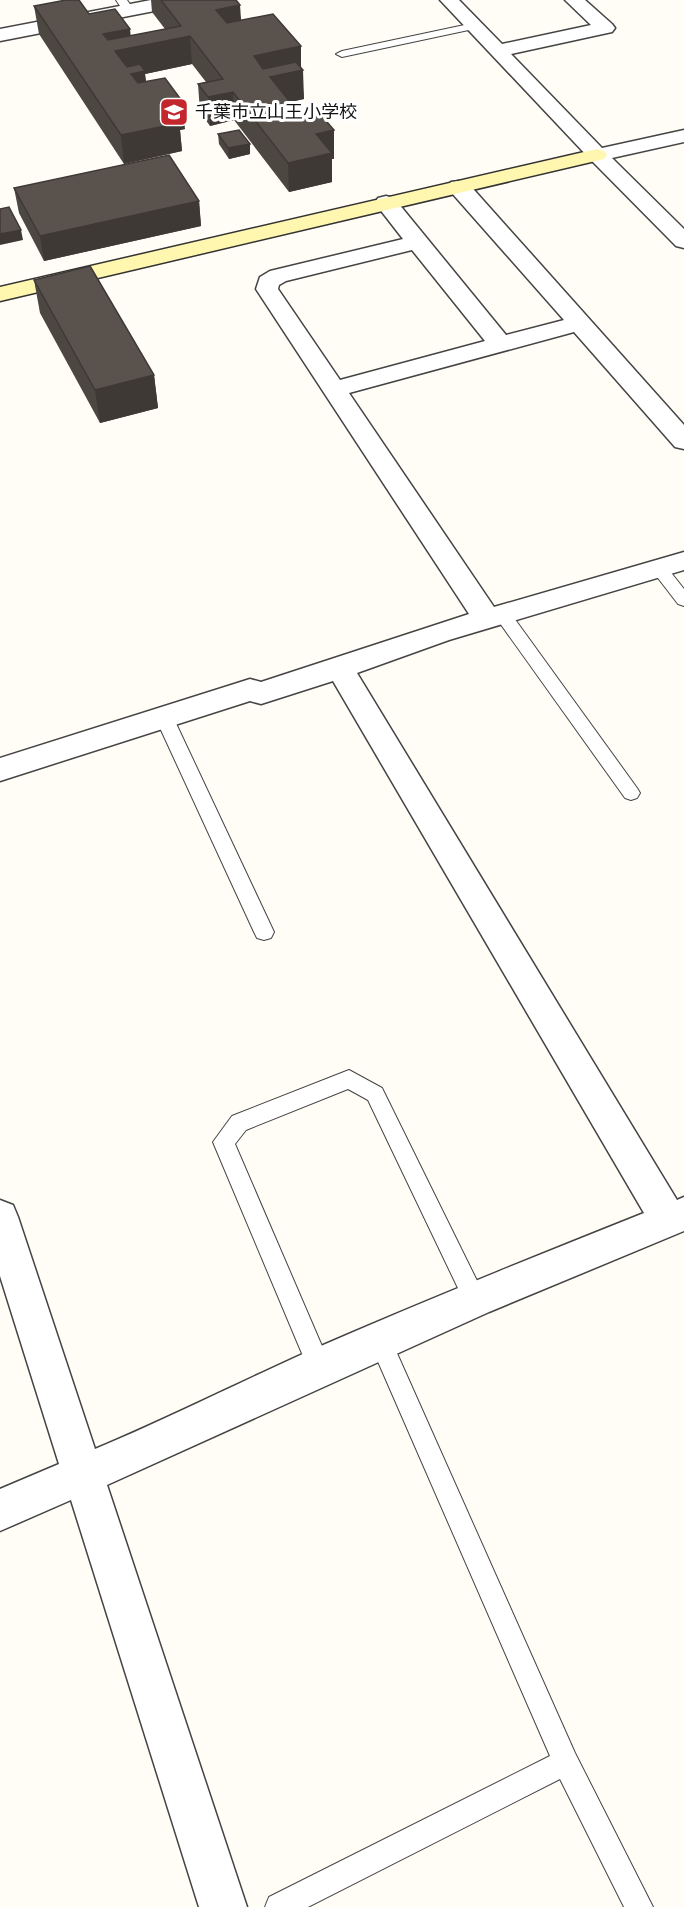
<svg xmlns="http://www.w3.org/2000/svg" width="684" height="1907" viewBox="0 0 684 1907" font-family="Bitter,'Noto Sans JP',serif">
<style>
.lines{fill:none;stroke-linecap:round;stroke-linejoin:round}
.lane-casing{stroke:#444;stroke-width:2}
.street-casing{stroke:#444;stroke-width:3}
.secondary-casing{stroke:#333;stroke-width:3}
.lane{fill:#fff;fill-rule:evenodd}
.street{fill:#fff;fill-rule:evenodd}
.secondary{fill:#fff6b0;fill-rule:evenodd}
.wall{fill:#4d4742}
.shaded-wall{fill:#3f3936}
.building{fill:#5a524d;stroke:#3f3936;stroke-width:1.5}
.labels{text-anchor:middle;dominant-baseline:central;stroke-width:6;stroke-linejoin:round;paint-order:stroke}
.far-poi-label{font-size:18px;fill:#111;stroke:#fff;text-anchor:start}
</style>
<rect width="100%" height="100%" fill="#fffdf5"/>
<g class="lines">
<g class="lane-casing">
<g id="lane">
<polygon points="116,0 127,0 134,10 132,12 124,12"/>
<polygon points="474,23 480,26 478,28 342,57 336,54 342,51"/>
<polygon points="659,564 665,565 684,589 684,606 678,604 651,569 653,565"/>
<polygon points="503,609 509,611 637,788 640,793 637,798 631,800 625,798 497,619 495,615 497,611"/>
<polygon points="164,711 170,712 173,717 274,932 271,938 264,940 257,938 254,932 155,717 158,712"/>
<polygon points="349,1070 382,1088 486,1299 483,1307 475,1310 467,1307 368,1100 348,1089 246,1130 235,1144 331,1367 327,1375 319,1378 311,1375 213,1142 232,1116"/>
<polygon points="380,1330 388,1333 575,1753 653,1907 624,1907 560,1779 308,1907 265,1907 269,1897 550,1756 369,1341 372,1333"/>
</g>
</g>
<g class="street-casing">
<g id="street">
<polygon points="151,0 189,0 187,4 180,6 0,41 0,29"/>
<polygon points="440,0 459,0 502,44 591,25 565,0 585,0 612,24 615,28 612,32 511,54 602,148 684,130 684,142 612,158 684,229 684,248 676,246 590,159"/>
<path d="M459 181 467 182 684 425V449L675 447 574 332 349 393 494 607 684 552V570L449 640 357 673 677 1200 684 1197V1231L489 1312 107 1485 247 1907H199L71 1500 0 1531V1489L59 1464 0 1276V1200L13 1205 18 1217 95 1449C167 1419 236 1384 307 1352 419 1303 531 1258 644 1213L333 681 261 704 250 701 0 781V758L250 679 261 682 469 614 256 289 260 277 270 271 403 239 375 203 378 198 386 196 394 198 506 335 564 320 451 192 448 187 451 182ZM412 250 485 341 340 380 278 289 279 285 286 281Z"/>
</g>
</g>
<g class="secondary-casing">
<polygon id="secondary" points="597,149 604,151 607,155 604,159 0,301 0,287"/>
</g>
<use href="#lane" class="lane"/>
<use href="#street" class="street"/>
<use href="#secondary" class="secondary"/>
</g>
<g class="wall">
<polygon points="151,0 236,0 241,20 301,46 301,68 304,99 290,102 334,159 332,159 332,182 289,192 234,120 210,126 200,112 198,84 206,82 192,64 145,74 146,82 185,129 180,130 182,151 124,164 39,34 34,6 89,14 130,36 165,29 152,12"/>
<polygon points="218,134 250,144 250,154 229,159 219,144"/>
<polygon points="14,188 199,201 201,226 44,261 19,213"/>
<polygon points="34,280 154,375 158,408 100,423 40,313"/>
</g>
<g class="shaded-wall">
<polygon points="240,5 242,33 218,38 216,10"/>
<polygon points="130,29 132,48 190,36 192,64 145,74 148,99 103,34"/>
<polygon points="301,46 301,71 303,70 304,99 271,106 254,56"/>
<polygon points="233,92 234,120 210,126 208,97"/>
<polygon points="182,101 185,129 180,130 182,151 124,164 121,135 166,104"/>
<polygon points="334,130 334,159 332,159 332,182 289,192 288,163 316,134"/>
<polygon points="250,144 250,154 229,159 228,148"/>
<polygon points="199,201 201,226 44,261 40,236"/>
<polygon points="21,230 23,240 0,245 0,234"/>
<polygon points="154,375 158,408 100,423 95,390"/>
</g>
<g class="building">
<polygon points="66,0 79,0 89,14 115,9 130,29 103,34 108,40 181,26 161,0 236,0 240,5 216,10 227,23 273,14 301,46 254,56 263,69 296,62 303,70 270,77 298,112 315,108 334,130 316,134 332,153 288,163 233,92 208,97 198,84 223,79 190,36 115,51 127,67 140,64 145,71 131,74 138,83 165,78 182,101 166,104 180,123 121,135 34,6"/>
<polygon points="239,130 250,144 228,148 218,134"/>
<polygon points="169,155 199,201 40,236 14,188"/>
<polygon points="9,207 21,230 0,234 0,209"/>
<polygon points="90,266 154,375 95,390 34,280"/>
</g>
<defs>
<g id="school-square" transform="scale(1.5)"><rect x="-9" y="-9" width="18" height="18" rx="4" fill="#c4262e" stroke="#fff"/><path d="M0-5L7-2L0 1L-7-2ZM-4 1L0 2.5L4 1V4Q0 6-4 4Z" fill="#fff"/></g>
</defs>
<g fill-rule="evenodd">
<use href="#school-square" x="174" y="112"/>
</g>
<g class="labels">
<g class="far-poi-label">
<text x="195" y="112">千葉市立山王小学校</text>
</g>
</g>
</svg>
